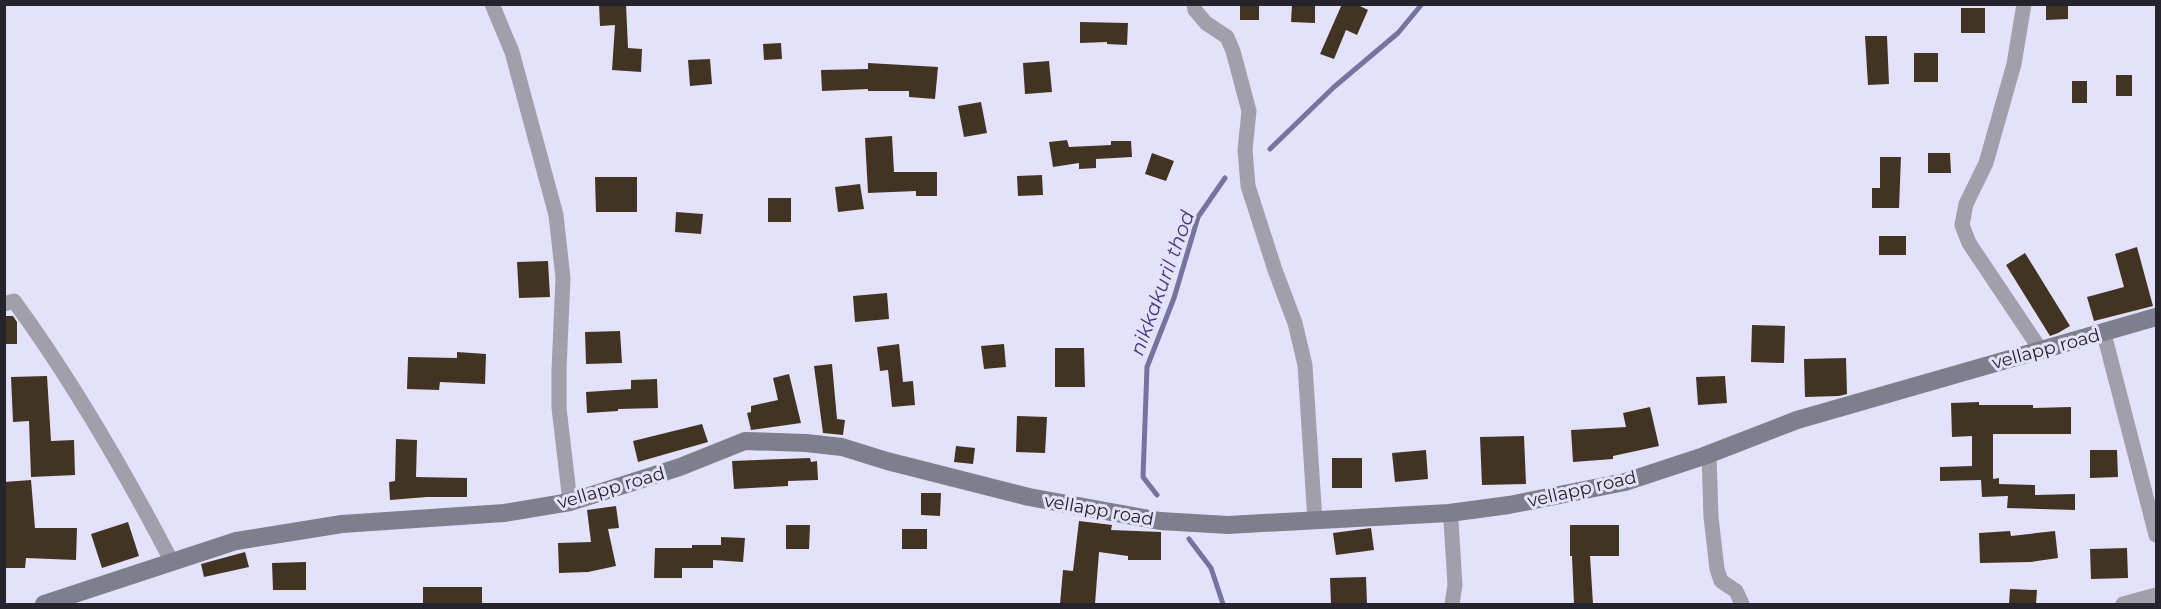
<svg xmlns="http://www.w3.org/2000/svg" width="2161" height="609" viewBox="0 0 2161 609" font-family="Montserrat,sans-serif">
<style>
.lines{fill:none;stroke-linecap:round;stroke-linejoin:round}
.stream{stroke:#77729e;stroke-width:5}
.building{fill:#423423}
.street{stroke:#a09faa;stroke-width:15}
.secondary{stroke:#7f7e8d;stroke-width:18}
.labels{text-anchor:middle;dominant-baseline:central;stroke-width:6;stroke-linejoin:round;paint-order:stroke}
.street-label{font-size:18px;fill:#25242d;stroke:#e4e2fb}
.water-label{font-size:20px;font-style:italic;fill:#46377f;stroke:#e4e2fb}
</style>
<rect width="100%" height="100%" fill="#e4e2fb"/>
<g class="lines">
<g class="stream">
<polyline points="1270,149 1334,87 1398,33 1422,4"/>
<polyline points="1157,495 1143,477 1147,367 1174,298 1198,217 1225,178"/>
<polyline points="1189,539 1211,568 1223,604"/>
</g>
</g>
<g class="building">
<polygon points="599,4 626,4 628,48 642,49 641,72 612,70 615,25 600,26"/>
<rect x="1240" y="4" width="19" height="16"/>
<polygon points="1292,4 1315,4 1315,23 1291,22"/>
<polygon points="1342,4 1356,4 1368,10 1357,35 1346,30 1334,59 1320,54"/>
<polygon points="2046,4 2068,4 2068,19 2046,20"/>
<rect x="1961" y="8" width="24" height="25"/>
<polygon points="1080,22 1128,23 1127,45 1107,44 1107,42 1080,43"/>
<polygon points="1865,36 1887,36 1889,84 1868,85"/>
<polygon points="781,43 782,59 764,60 763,44"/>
<rect x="1914" y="53" width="24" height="29"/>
<polygon points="710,59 712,84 690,86 688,60"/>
<polygon points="1049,61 1052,92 1025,94 1023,63"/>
<polygon points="868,63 938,67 935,99 909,97 909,91 868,91 868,89 822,91 821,70 868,69"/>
<rect x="2116" y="75" width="16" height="21"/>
<rect x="2072" y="81" width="15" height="22"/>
<polygon points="981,102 987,133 964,137 958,106"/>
<polygon points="892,136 894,172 937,172 937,196 916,196 916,191 868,193 865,138"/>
<polygon points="1067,140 1069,147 1111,145 1111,141 1131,141 1132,157 1096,159 1096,168 1079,169 1079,163 1053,167 1049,142"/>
<polygon points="1152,153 1174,161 1166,181 1145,174"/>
<polygon points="1928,153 1950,153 1951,173 1928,173"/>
<polygon points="1880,157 1901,157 1899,208 1872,208 1872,188 1880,188"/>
<polygon points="1042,175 1043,195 1018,196 1017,176"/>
<polygon points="595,177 637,177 637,212 596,212"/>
<polygon points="860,184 864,209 838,212 835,187"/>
<rect x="768" y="198" width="23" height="24"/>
<polygon points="676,212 703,214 701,234 675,232"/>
<rect x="1879" y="236" width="27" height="19"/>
<polygon points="2137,247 2153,306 2094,321 2087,297 2124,287 2115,254"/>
<polygon points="2025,253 2070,326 2058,333 2050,336 2006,265"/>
<polygon points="548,261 550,297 519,298 517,262"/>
<polygon points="887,293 889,319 855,322 853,296"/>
<polygon points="4,316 13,316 17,322 17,344 4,344"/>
<polygon points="1752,325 1785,326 1784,363 1751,362"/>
<polygon points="620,331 622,363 586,364 585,332"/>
<polygon points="899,344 903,382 913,381 915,405 892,407 888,370 880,371 877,347"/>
<polygon points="1004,344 1006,367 984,369 981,346"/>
<polygon points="1055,348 1084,348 1085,387 1055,387"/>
<polygon points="457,352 486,354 485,384 440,382 439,390 407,389 408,357 457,358"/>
<polygon points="1846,358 1847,394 1839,396 1805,397 1804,359"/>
<polygon points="832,364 837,419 845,420 843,435 823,433 814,366"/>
<polygon points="789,374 801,423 751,430 747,413 751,412 751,406 778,400 773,378"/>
<polygon points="47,376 51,441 74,440 75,475 31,477 29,421 13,422 11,377"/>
<polygon points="1725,376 1727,403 1698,405 1696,377"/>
<polygon points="657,379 658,408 618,409 618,411 587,413 586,392 631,389 631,380"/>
<polygon points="1979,402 1979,405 2033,405 2033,408 2071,407 2071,434 1993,434 1993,479 1999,478 1999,484 2035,485 2035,495 2075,494 2075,510 2007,508 2008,496 1982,497 1981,480 1940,481 1940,467 1972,466 1972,436 1952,437 1951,403"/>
<polygon points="1650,407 1659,446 1613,456 1613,459 1573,462 1571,430 1626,427 1623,413"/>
<polygon points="1017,416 1047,417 1045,453 1016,452"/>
<polygon points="702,424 708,442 638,462 633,441"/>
<polygon points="1524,436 1526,484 1482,485 1480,437"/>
<polygon points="396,439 417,440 416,477 467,478 467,497 427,497 390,500 389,482 395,481"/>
<polygon points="956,446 975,448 973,464 954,462"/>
<polygon points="1426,450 1428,479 1395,482 1392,453"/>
<polygon points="2090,450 2117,450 2118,477 2090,478"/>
<polygon points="810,458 811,462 817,461 818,480 788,481 788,486 734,489 732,461"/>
<rect x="1332" y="458" width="30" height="30"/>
<polygon points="31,480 35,528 77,528 76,560 26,558 25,568 4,568 4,482"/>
<polygon points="921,493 941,493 940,516 921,515"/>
<polygon points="616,506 619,528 608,529 616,566 588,572 559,573 558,543 591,542 587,510"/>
<polygon points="1079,521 1112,525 1111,530 1161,532 1161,560 1128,560 1128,556 1099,552 1095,604 1060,604 1063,570 1073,571"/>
<polygon points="128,522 139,556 102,568 91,534"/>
<polygon points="786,525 810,525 809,549 786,549"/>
<polygon points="1570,525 1619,525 1619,556 1590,556 1593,604 1574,604 1572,556 1570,556"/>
<polygon points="1371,528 1374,550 1336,555 1333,533"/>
<rect x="902" y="529" width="25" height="20"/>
<polygon points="2010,531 2011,536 2055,531 2058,558 2031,562 1980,563 1979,533"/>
<polygon points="721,537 745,538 743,562 713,560 713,568 682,568 682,578 654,578 655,548 692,548 692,545 721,545"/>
<polygon points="2127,548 2128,578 2091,579 2090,549"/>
<polygon points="245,552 249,567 204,577 201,564"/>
<polygon points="306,562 306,590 273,590 272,563"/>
<polygon points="1366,577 1367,604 1331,604 1330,578"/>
<rect x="423" y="587" width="59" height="17"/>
<polygon points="2010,589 2037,590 2036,604 2009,604"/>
</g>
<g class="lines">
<g class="street">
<polyline points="492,4 512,52 556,215 563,278 559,370 559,408 570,502"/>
<polyline points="1194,4 1195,10 1206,23 1227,37 1233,51 1249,111 1245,150 1248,186 1275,270 1295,323 1305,365 1315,521"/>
<polyline points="2024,4 2014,64 1986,163 1966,204 1962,225 1969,243 2040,349"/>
<path d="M4 304 14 301C74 383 125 472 172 562"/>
<polyline points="2104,334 2156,535"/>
<polyline points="1709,454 1711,517 1717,569 1721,581 1736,591 1742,604"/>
<polyline points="1449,513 1451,521 1455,585 1452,604"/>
<polyline points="2123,604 2156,595"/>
</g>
<polyline class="secondary" points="44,604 236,541 342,524 504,513 570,502 680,467 745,441 806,443 842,447 887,461 1029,497 1160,521 1228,525 1449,513 1509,505 1625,482 1704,456 1797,420 2156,317"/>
</g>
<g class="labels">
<g class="street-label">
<text transform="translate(2046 349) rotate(-15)">vellapp road</text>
<text transform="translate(611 488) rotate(-16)">vellapp road</text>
<text transform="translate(1582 489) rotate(-13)">vellapp road</text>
<text transform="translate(1099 510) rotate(10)">vellapp road</text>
</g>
<g class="water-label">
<text transform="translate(1162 283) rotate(-70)">nikkakuril thod</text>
</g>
</g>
<rect width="2161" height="609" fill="none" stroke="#25242d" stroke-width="12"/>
</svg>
